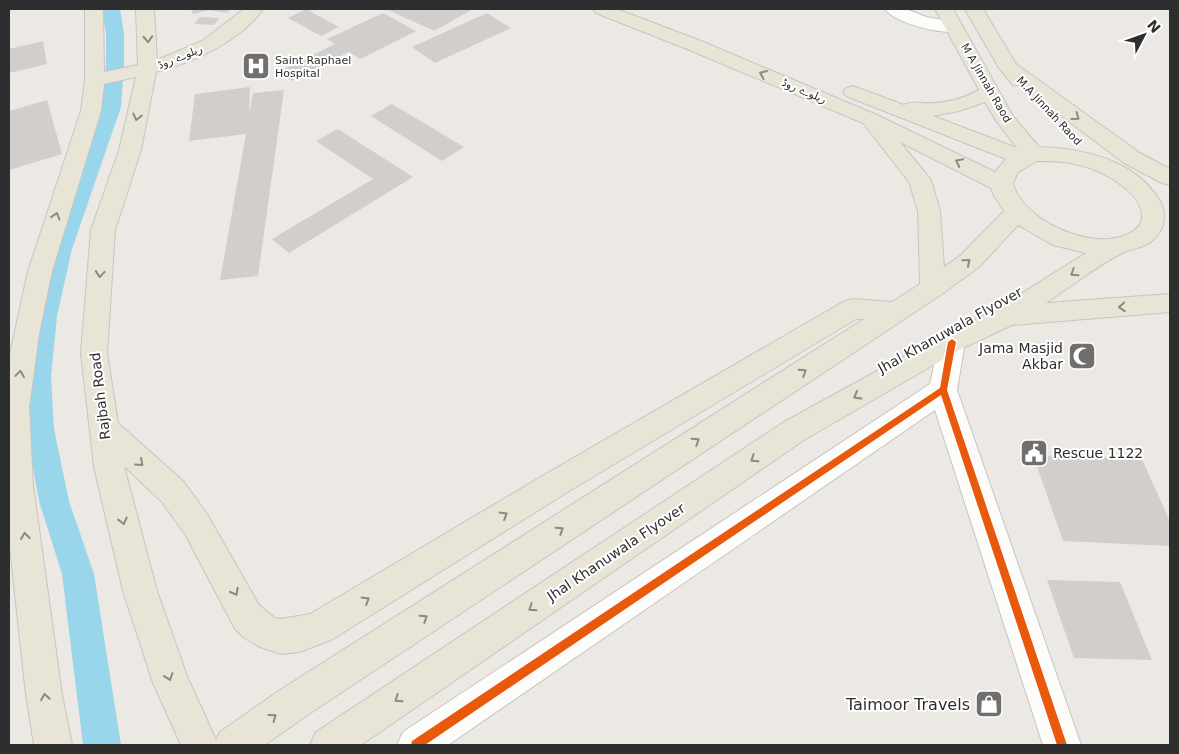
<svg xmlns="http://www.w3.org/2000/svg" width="1179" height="754" viewBox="0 0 1179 754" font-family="'DejaVu Sans','Noto Sans Arabic',sans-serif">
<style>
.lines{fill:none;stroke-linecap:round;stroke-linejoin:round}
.canal{fill:#99d6ec;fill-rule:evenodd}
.building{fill:#d1cecb}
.minor-casing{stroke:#c5c4c5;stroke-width:2}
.major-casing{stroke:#c6c5c4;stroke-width:2}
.minor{fill:#fcfcfb;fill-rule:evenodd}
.major{fill:#e8e4d6;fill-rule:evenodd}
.cycleway-casing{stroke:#fff;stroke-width:3}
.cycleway{fill:#e8590c;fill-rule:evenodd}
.oneway{stroke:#8b8982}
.labels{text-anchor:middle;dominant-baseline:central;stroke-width:4;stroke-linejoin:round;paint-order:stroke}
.far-street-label{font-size:11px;fill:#2e2e2e;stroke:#fff}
.far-poi-label{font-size:11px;fill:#2e2e2e;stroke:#fff;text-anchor:start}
.street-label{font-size:14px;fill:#2e2e2e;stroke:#fff}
.poi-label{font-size:14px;fill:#2e2e2e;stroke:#fff;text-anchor:end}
.near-poi-label{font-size:16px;fill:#2e2e2e;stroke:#fff;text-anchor:end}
</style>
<rect width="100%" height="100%" fill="#ece8e4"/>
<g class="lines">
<polygon class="canal" points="102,9 120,9 124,34 124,64 121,107 72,249 57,316 51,376 54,429 69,501 94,574 121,745 83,745 62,574 39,501 26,429 23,376 31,316 48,249 101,107 106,64 106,34"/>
</g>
<g class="building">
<polygon points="191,9 231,9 227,13 210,10 193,14"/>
<polygon points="306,9 339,27 321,36 288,18"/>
<polygon points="386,9 473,9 434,31"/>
<polygon points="383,13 416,31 360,59 349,52 292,81 278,72 335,44 327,39"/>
<polygon points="487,13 511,28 435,63 412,47"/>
<polygon points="200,17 219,18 214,25 194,24"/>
<polygon points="43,41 47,64 9,73 9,49"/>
<polygon points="250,87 249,115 253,93 284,90 258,276 220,280 246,134 189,141 195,94"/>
<polygon points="47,100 62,154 9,170 9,111"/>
<polygon points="392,104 464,147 442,161 371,116"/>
<polygon points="338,129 413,177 289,253 272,239 373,179 316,141"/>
<polygon points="1033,455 1142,459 1170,522 1170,546 1063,541"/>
<polygon points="1047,580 1120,582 1152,660 1074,658"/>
</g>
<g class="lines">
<g class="minor-casing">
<g id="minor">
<path d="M885 9H906L926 17 960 23 963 27 960 31C943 35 896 24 885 9Z"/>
<polygon points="952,332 961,335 965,342 957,390 1081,745 1043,745 935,410 448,745 397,745 403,732 930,384 939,342 943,335"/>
</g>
</g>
<g class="major-casing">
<g id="major">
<path d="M85 9H103L104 72 138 65 136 9H154L157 60 202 41 244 9H263C241 41 192 63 156 72L141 150 115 230 107 353 118 423 184 482 207 514 259 605 275 618 281 619 310 614 544 475 843 302 852 299 892 302 920 284 918 211 909 182 863 123 687 49 596 13 593 9H617L701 41 877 115 995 172 1006 159 846 96 843 92 846 88 853 86 904 105C913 100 922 104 932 103 949 103 964 98 979 90L935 9H953L1013 116 1039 147C1083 148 1136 160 1160 201 1167 214 1165 228 1154 239 1144 249 1131 248 1120 254 1094 268 1070 287 1046 303L1170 294V312L1012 325 961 349 804 440 361 745H310L316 732 784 422 943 335 997 309 1086 253 1053 245 1018 225 979 267 942 294 306 716 265 745H181L153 683 123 591 94 467 81 353 91 230 119 150 136 77 104 84 101 111 52 271 39 334 29 408 33 485 62 695 72 745H34L26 695 9 539V359L28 271 81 111 85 80ZM985 102 997 122 1017 148 933 116 959 111ZM900 142 991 188 993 194 1004 211 961 255 944 267 940 211 931 180ZM1037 161C1051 161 1066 161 1079 165 1102 170 1152 196 1140 225 1110 260 1022 224 1013 183L1018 172ZM856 319H864L280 690 220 732 216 740 187 676 157 591 124 466 162 502 185 534 235 629 243 637 260 647 281 654 300 652 333 639 566 493Z"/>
<polygon points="965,9 983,9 1016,64 1140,153 1170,169 1170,185 1162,183 1124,163 1022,86 1013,85 999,68"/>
</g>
</g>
<use href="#minor" class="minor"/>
<use href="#major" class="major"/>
<g class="cycleway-casing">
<polygon id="cycleway" points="952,339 956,342 947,390 1067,745 1057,745 941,395 425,745 411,745 412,741 940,388 948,342"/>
</g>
<use href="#cycleway" class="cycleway"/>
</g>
<defs><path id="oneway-chevron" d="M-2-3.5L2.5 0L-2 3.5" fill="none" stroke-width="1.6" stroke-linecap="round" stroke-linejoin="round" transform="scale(1.25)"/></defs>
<g class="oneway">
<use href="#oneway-chevron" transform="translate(148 39) rotate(87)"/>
<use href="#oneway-chevron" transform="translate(763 74) rotate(-157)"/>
<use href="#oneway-chevron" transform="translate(137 117) rotate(103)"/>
<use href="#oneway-chevron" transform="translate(1076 117) rotate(36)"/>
<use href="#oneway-chevron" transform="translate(959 162) rotate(-153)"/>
<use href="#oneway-chevron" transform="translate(56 216) rotate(-73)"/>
<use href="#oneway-chevron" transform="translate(967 262) rotate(-40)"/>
<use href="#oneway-chevron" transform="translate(1074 273) rotate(147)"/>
<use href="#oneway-chevron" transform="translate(100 274) rotate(95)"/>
<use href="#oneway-chevron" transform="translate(1122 307) rotate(176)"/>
<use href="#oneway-chevron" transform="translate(803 372) rotate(-33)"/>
<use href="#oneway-chevron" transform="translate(20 374) rotate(-82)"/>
<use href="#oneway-chevron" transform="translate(857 396) rotate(150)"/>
<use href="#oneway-chevron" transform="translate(696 441) rotate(-33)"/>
<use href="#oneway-chevron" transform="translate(754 459) rotate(146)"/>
<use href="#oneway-chevron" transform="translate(140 463) rotate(42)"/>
<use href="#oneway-chevron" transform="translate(504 515) rotate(-31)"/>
<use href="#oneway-chevron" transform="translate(123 521) rotate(76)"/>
<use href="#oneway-chevron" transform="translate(560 530) rotate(-33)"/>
<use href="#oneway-chevron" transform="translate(25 536) rotate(-97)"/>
<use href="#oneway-chevron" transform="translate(235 592) rotate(62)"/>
<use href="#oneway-chevron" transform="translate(366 600) rotate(-31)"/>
<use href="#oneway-chevron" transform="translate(532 608) rotate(146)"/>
<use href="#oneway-chevron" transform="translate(424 618) rotate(-33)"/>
<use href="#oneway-chevron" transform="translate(169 677) rotate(71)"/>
<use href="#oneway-chevron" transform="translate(45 697) rotate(-99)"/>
<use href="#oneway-chevron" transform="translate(398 699) rotate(146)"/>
<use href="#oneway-chevron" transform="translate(273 717) rotate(-36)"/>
</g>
<defs>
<g id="hospital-square" transform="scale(1.4375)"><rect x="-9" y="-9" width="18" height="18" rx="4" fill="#706f6e" stroke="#fff"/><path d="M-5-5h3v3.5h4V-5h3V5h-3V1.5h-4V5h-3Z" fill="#fff"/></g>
<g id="mosque-square" transform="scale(1.4375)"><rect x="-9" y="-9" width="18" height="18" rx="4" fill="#706f6e" stroke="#fff"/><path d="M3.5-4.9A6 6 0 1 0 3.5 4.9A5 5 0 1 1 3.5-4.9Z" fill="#fff"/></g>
<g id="civic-square" transform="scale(1.4375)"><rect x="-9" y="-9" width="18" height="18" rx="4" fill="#706f6e" stroke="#fff"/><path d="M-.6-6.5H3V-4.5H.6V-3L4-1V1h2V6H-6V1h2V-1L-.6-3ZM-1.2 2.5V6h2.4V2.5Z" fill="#fff"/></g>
<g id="shop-square" transform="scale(1.4375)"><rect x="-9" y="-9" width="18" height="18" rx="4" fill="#706f6e" stroke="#fff"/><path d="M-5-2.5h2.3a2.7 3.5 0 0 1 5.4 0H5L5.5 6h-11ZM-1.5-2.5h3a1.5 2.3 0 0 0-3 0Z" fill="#fff"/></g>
</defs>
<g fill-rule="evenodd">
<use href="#hospital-square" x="256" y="66"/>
<use href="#mosque-square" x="1082" y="356"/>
<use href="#civic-square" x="1034" y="453"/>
<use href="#shop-square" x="989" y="704"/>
</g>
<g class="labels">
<g class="far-street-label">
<text transform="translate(180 57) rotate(-22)">ریلوے روڈ</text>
<text transform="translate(986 83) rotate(60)">M A Jinnah Raod</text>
<text transform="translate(804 91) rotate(23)">ریلوے روڈ</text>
<text transform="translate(1049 111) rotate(47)">M.A Jinnah Raod</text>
</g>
<g class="far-poi-label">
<text x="275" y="60">Saint Raphael<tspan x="275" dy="13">Hospital</tspan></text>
</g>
<g class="street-label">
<text transform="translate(950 330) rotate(-29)">Jhal Khanuwala Flyover</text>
<text transform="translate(100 396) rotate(-97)">Rajbah Road</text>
<text transform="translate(616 552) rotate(-34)">Jhal Khanuwala Flyover</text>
</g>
<g class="poi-label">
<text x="1063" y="348">Jama Masjid<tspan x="1063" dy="16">Akbar</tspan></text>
<text x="1053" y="453" text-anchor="start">Rescue 1122</text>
</g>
<g class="near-poi-label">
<text x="970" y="704">Taimoor Travels</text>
</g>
</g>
<rect width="1179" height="754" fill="none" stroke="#2e2e2e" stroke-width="20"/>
<g transform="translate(1144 35) rotate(49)" stroke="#ffffff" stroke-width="4" paint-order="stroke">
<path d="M0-4L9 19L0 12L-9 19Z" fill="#2e2e2e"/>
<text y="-8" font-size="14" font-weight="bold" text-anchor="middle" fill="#2e2e2e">N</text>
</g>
</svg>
